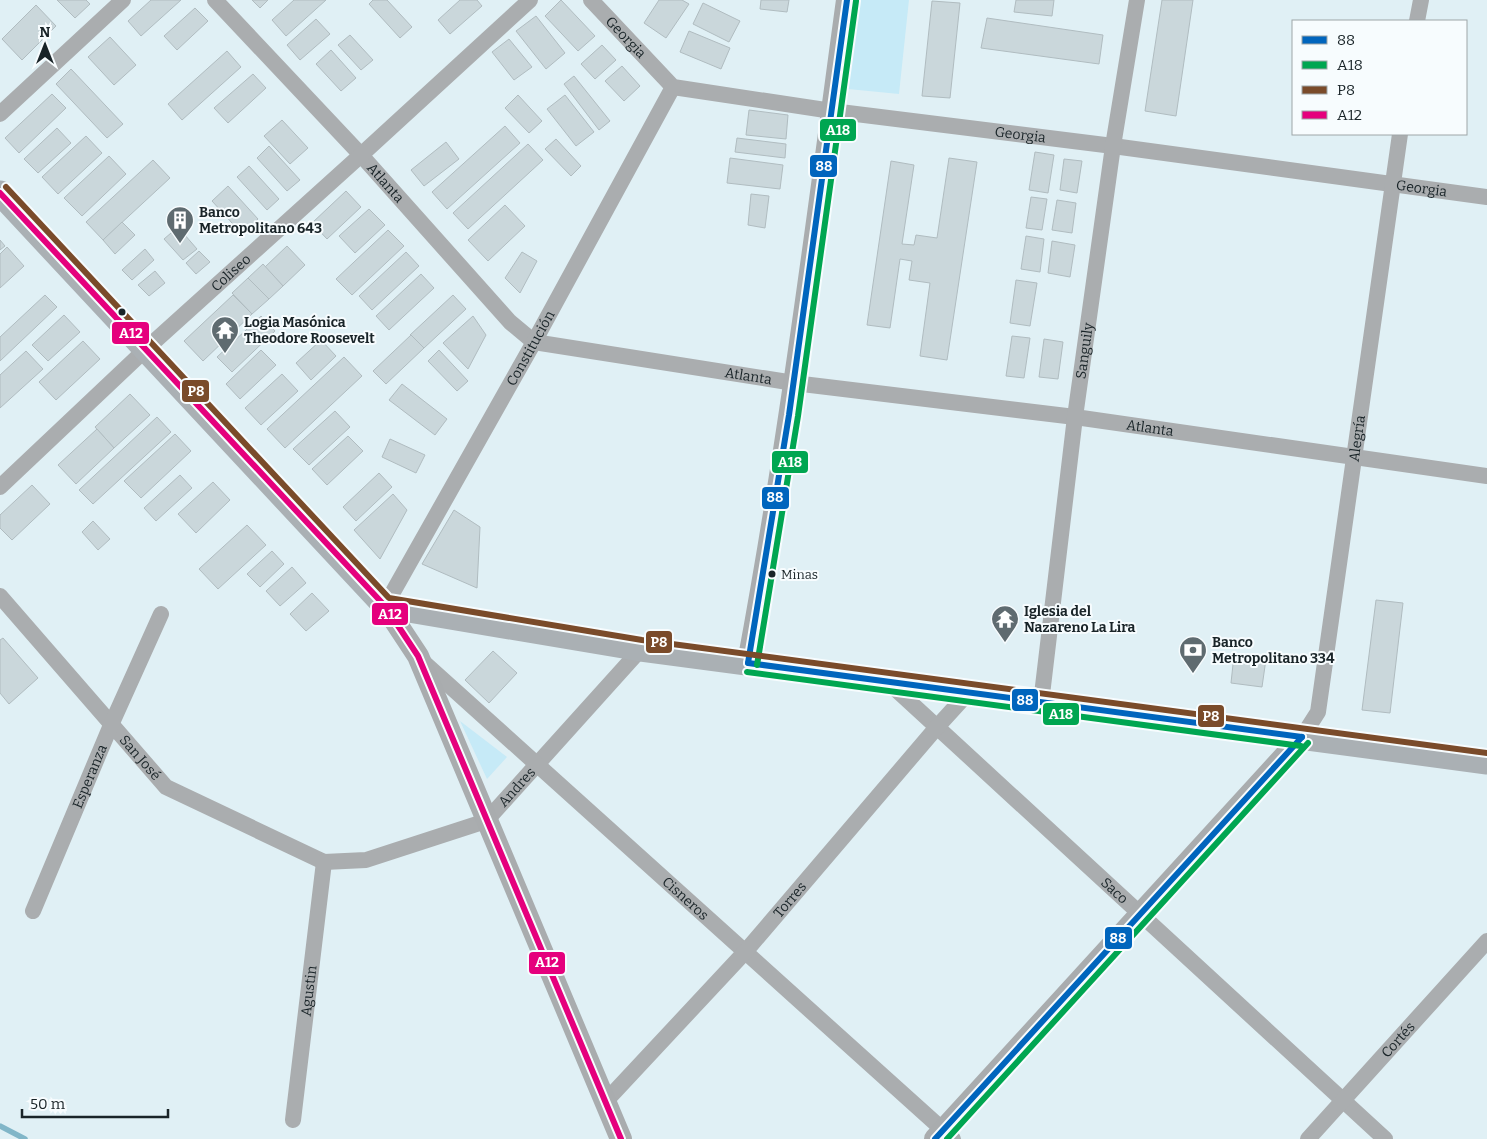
<svg xmlns="http://www.w3.org/2000/svg" width="1487" height="1139" viewBox="0 0 1487 1139" font-family="Bitter,serif">
<style>
.green{fill:#c6eaf7}
.lines{fill:none;stroke-linecap:round;stroke-linejoin:round}
.stream{stroke:#81b6c8;stroke-width:5.5}
.building{fill:#cad7db;stroke:#b0bcc0}
.street{stroke:#aaadaf;stroke-width:16}
.secondary{stroke:#a9acae;stroke-width:22}
.primary{stroke:#aab0b4;stroke-width:25}
.bus-1-casing{stroke:#f7fcfe;stroke-width:10}
.bus-2-casing{stroke:#f7fcfe;stroke-width:10}
.bus-3-casing{stroke:#f7fcfe;stroke-width:10}
.bus-4-casing{stroke:#f7fcfe;stroke-width:10}
.bus-1{stroke:#0065bd;stroke-width:6}
.bus-2{stroke:#00a651;stroke-width:6}
.bus-3{stroke:#7a4b2a;stroke-width:6}
.bus-4{stroke:#e5007d;stroke-width:6}
.bus-dot{fill:#192428;stroke:#f7fcfe;stroke-width:2}
.labels{text-anchor:middle;dominant-baseline:central;stroke-width:4;stroke-linejoin:round;paint-order:stroke}
.bus-label{font-size:13px;fill:#192428;stroke:#f7fcfe;text-anchor:start}
.street-label{font-size:14px;fill:#192428;stroke:#f7fcfe}
.poi-label{font-size:14px;font-weight:bold;fill:#192428;stroke:#f7fcfe;text-anchor:start}
.line-badge{stroke:#f7fcfe;stroke-width:2}
.badge-label{font-size:14px;text-anchor:middle;font-weight:bold;fill:#fff}
</style>
<rect width="100%" height="100%" fill="#e0f0f5"/>
<g class="green">
<polygon points="860,0 909,0 899,94 848,89"/>
<polygon points="460,721 507,757 487,779"/>
</g>
<g class="lines">
<polyline class="stream" points="0,1126 25,1139"/>
</g>
<g class="building">
<polygon points="57,0 86,0 90,4 75,18"/>
<polygon points="151,0 181,0 141,36 128,21"/>
<polygon points="252,0 268,0 260,8"/>
<polygon points="294,0 326,0 286,36 272,20"/>
<polygon points="373,0 387,0 412,27 400,38 369,4"/>
<polygon points="460,0 477,0 482,6 450,34 438,20"/>
<polygon points="561,0 595,36 578,51 545,16"/>
<polygon points="659,0 682,0 689,4 666,38 644,23"/>
<polygon points="761,0 789,0 787,12 760,9"/>
<polygon points="1016,0 1054,0 1052,16 1014,12"/>
<polygon points="1162,0 1193,0 1176,116 1145,111"/>
<polygon points="932,1 960,3 950,98 922,96"/>
<polygon points="703,3 740,21 729,42 693,24"/>
<polygon points="36,5 56,26 22,60 2,39"/>
<polygon points="195,8 208,21 177,50 164,36"/>
<polygon points="536,16 565,53 546,69 516,31"/>
<polygon points="987,18 1103,35 1099,64 981,48"/>
<polygon points="316,19 330,34 300,60 287,45"/>
<polygon points="689,31 730,48 721,69 680,52"/>
<polygon points="350,35 373,60 361,70 338,45"/>
<polygon points="110,37 136,65 114,85 88,57"/>
<polygon points="509,39 532,67 514,80 492,52"/>
<polygon points="602,45 616,60 595,79 581,64"/>
<polygon points="331,50 356,78 341,91 316,64"/>
<polygon points="227,51 241,67 182,120 168,104"/>
<polygon points="622,66 640,86 624,101 605,81"/>
<polygon points="71,69 123,124 107,138 56,84"/>
<polygon points="253,74 266,88 228,123 214,108"/>
<polygon points="574,76 610,121 599,130 564,84"/>
<polygon points="52,94 66,108 19,153 5,138"/>
<polygon points="518,95 542,121 529,133 505,108"/>
<polygon points="565,95 594,132 576,146 547,109"/>
<polygon points="749,110 788,115 786,139 746,135"/>
<polygon points="282,120 308,148 290,164 264,136"/>
<polygon points="505,126 520,143 447,209 432,192"/>
<polygon points="57,128 71,143 38,173 24,159"/>
<polygon points="86,136 102,153 58,194 42,177"/>
<polygon points="737,138 786,144 785,158 735,152"/>
<polygon points="556,139 581,166 571,176 545,149"/>
<polygon points="446,142 459,159 424,186 411,170"/>
<polygon points="528,144 543,160 468,229 453,213"/>
<polygon points="269,146 300,180 287,191 257,158"/>
<polygon points="1035,152 1054,155 1048,193 1029,190"/>
<polygon points="109,156 126,174 82,216 64,198"/>
<polygon points="730,158 783,165 780,189 727,183"/>
<polygon points="949,158 977,162 947,360 920,356 930,283 909,280 912,261 900,259 890,328 867,325 891,161 914,165 902,244 914,245 916,235 937,238"/>
<polygon points="1064,159 1082,161 1077,193 1060,190"/>
<polygon points="153,160 170,178 103,240 86,222"/>
<polygon points="249,166 279,199 267,210 237,177"/>
<polygon points="228,186 258,219 242,234 212,201"/>
<polygon points="346,191 361,207 327,239 312,223"/>
<polygon points="751,194 769,196 765,228 748,225"/>
<polygon points="1031,197 1047,199 1042,230 1026,228"/>
<polygon points="1057,200 1076,203 1072,233 1052,230"/>
<polygon points="505,205 525,226 488,261 468,240"/>
<polygon points="369,209 385,225 355,253 339,236"/>
<polygon points="122,222 135,235 115,254 103,240"/>
<polygon points="178,227 197,249 183,260 164,239"/>
<polygon points="388,230 404,246 352,295 336,279"/>
<polygon points="1026,236 1044,239 1040,272 1021,269"/>
<polygon points="0,240 5,246 0,250"/>
<polygon points="1052,241 1075,245 1070,277 1048,273"/>
<polygon points="287,246 305,265 283,286 265,267"/>
<polygon points="7,247 24,266 0,288 0,254"/>
<polygon points="145,249 154,260 132,280 122,270"/>
<polygon points="199,251 210,262 196,274 186,263"/>
<polygon points="406,252 419,266 372,310 359,296"/>
<polygon points="522,252 537,261 520,293 505,278"/>
<polygon points="263,264 283,286 269,299 248,278"/>
<polygon points="155,271 165,283 149,296 138,285"/>
<polygon points="421,274 434,288 389,330 376,316"/>
<polygon points="248,278 269,299 252,314 232,293"/>
<polygon points="1016,280 1037,283 1030,326 1010,323"/>
<polygon points="45,295 57,307 0,361 0,337"/>
<polygon points="233,295 252,314 203,361 184,341"/>
<polygon points="453,295 466,309 424,348 410,335"/>
<polygon points="64,315 80,332 48,361 32,345"/>
<polygon points="261,316 275,331 232,372 217,357"/>
<polygon points="473,316 486,335 468,369 443,343"/>
<polygon points="411,335 424,348 386,384 373,371"/>
<polygon points="1012,336 1030,338 1024,378 1006,376"/>
<polygon points="1044,339 1063,342 1058,379 1039,377"/>
<polygon points="321,340 336,356 311,380 296,363"/>
<polygon points="83,341 100,359 56,400 39,382"/>
<polygon points="261,350 276,365 240,399 226,384"/>
<polygon points="439,350 468,381 457,391 428,361"/>
<polygon points="26,351 43,369 0,408 0,375"/>
<polygon points="344,357 362,376 285,448 267,429"/>
<polygon points="282,374 298,391 261,425 245,408"/>
<polygon points="402,384 447,419 435,435 389,400"/>
<polygon points="130,394 150,415 114,448 95,427"/>
<polygon points="335,411 350,427 309,465 293,449"/>
<polygon points="157,417 171,432 93,504 79,490"/>
<polygon points="97,429 114,448 76,484 58,465"/>
<polygon points="175,434 191,451 141,498 124,481"/>
<polygon points="348,436 363,451 327,485 312,469"/>
<polygon points="390,439 425,455 416,473 382,457"/>
<polygon points="379,473 392,487 356,521 343,507"/>
<polygon points="180,475 192,488 156,521 144,508"/>
<polygon points="213,482 230,500 196,533 178,514"/>
<polygon points="32,485 50,504 12,540 0,528 0,515"/>
<polygon points="393,494 407,510 380,559 354,530"/>
<polygon points="454,510 480,527 477,588 422,564"/>
<polygon points="93,521 110,539 98,550 82,532"/>
<polygon points="247,525 266,545 218,589 199,569"/>
<polygon points="272,551 284,564 260,587 247,574"/>
<polygon points="292,567 306,583 280,606 266,591"/>
<polygon points="312,593 329,611 306,631 290,614"/>
<polygon points="1376,600 1403,603 1390,713 1362,710"/>
<polygon points="3,638 38,678 9,704 0,693 0,640"/>
<polygon points="493,651 517,673 489,703 465,680"/>
<polygon points="1234,655 1266,659 1262,687 1231,683"/>
</g>
<g class="lines">
<g class="street">
<path id="s1" d="M215 0 361 155 510 322 534 342 794 383 1075 417 1487 476"/>
<path id="s2" d="M591 0 673 87 832 111 1113 146 1487 197"/>
<polyline points="1417,21 1421,0"/>
<polyline points="0,114 123,0"/>
<path id="s3" d="M0 487 146 349 361 155 530 0"/>
<path id="s4" d="M0 596 166 787 324 862 366 860 486 821 641 649"/>
<path id="s5" d="M385 606 534 342 673 87"/>
<path id="s6" d="M421 660 953 1139"/>
<path id="s7" d="M888 682 1385 1139"/>
<path id="s8" d="M1041 703 1075 417 1113 146 1137 0"/>
<path id="s9" d="M1302 737 1318 712 1400 134"/>
<path id="s10" d="M33 911 111 725 161 614"/>
<path id="s11" d="M605 1102 745 952 937 727 968 693"/>
<path id="s12" d="M293 1120 324 862"/>
<path id="s13" d="M1308 1139 1487 941"/>
</g>
<g class="secondary">
<polyline points="385,606 418,656 621,1139"/>
<path d="M748 663C789 443 817 221 847 0"/>
<polyline points="935,1139 1302,737"/>
</g>
<polyline class="primary" points="0,193 385,606 641,649 1487,762"/>
<g class="bus-1-casing">
<g id="bus-1">
<polyline points="748,663 789,415 847,0"/>
<polyline points="748,663 1302,737"/>
<polyline points="935,1139 1302,737"/>
</g>
</g>
<g class="bus-2-casing">
<g id="bus-2">
<polyline points="757,665 798,416 856,1"/>
<polyline points="747,672 1301,746"/>
<polyline points="947,1139 1308,743"/>
</g>
</g>
<g class="bus-3-casing">
<polyline id="bus-3" points="6,187 389,598 642,640 1487,753"/>
</g>
<g class="bus-4-casing">
<polyline id="bus-4" points="0,193 385,606 418,656 621,1139"/>
</g>
<use href="#bus-1" class="bus-1"/>
<use href="#bus-2" class="bus-2"/>
<use href="#bus-3" class="bus-3"/>
<use href="#bus-4" class="bus-4"/>
</g>
<defs>
<g id="building-pin" transform="scale(1.4375)"><path d="M0 17L-7.5 6A9.5 9.5 0 1 1 7.5 6Z" fill="#5f6b70" stroke="#f7fcfe"/><path d="M-4-6H4V6H1V3H-1V6H-4ZM-2.5-4.3h1.7v1.8h-1.7ZM.8-4.3h1.7v1.8H.8ZM-2.5-1h1.7V.8h-1.7ZM.8-1h1.7V.8H.8Z" fill="#fff"/></g>
<g id="temple-pin" transform="scale(1.4375)"><path d="M0 17L-7.5 6A9.5 9.5 0 1 1 7.5 6Z" fill="#5f6b70" stroke="#f7fcfe"/><path d="M0-6L5-2H3V0L6.5 2.5H4V6H1.5V3h-3V6H-4V2.5H-6.5L-3 0V-2H-5Z" fill="#fff"/></g>
<g id="bank-pin" transform="scale(1.4375)"><path d="M0 17L-7.5 6A9.5 9.5 0 1 1 7.5 6Z" fill="#5f6b70" stroke="#f7fcfe"/><path d="M-6-4H6V4H-6ZM0-2.3a2.3 2.3 0 1 0 0 4.6a2.3 2.3 0 1 0 0-4.6Z" fill="#fff"/></g>
</defs>
<g fill-rule="evenodd">
<use href="#building-pin" x="180" y="220"/>
<use href="#temple-pin" x="225" y="330"/>
<use href="#temple-pin" x="1005" y="619"/>
<use href="#bank-pin" x="1193" y="650"/>
</g>
<g class="bus-dot">
<circle cx="122" cy="312" r="4.5"/>
<circle cx="772" cy="574" r="4.5"/>
</g>
<g class="labels">
<g class="bus-label">
<text x="781" y="574">Minas</text>
</g>
<g class="street-label">
<text stroke="none"><textPath href="#s2" startOffset="51">Georgia</textPath></text>
<text stroke="none"><textPath href="#s2" startOffset="470">Georgia</textPath></text>
<text stroke="none"><textPath href="#s1" startOffset="250">Atlanta</textPath></text>
<text stroke="none"><textPath href="#s2" startOffset="875">Georgia</textPath></text>
<text stroke="none"><textPath href="#s3" startOffset="315">Coliseo</textPath></text>
<text stroke="none"><textPath href="#s5" startOffset="296">Constitución</textPath></text>
<text stroke="none"><textPath href="#s8" startOffset="355">Sanguily</textPath></text>
<text stroke="none"><textPath href="#s1" startOffset="685">Atlanta</textPath></text>
<text stroke="none"><textPath href="#s1" startOffset="1090">Atlanta</textPath></text>
<text stroke="none"><textPath href="#s9" startOffset="306">Alegría</textPath></text>
<text stroke="none"><textPath href="#s4" startOffset="214">San José</textPath></text>
<text stroke="none"><textPath href="#s10" startOffset="146">Esperanza</textPath></text>
<text stroke="none"><textPath href="#s4" startOffset="642">Andres</textPath></text>
<text stroke="none"><textPath href="#s7" startOffset="308">Saco</textPath></text>
<text stroke="none"><textPath href="#s6" startOffset="356">Cisneros</textPath></text>
<text stroke="none"><textPath href="#s11" startOffset="274">Torres</textPath></text>
<text stroke="none"><textPath href="#s12" startOffset="130">Agustin</textPath></text>
<text stroke="none"><textPath href="#s13" startOffset="134">Cortés</textPath></text>
</g>
<g class="poi-label">
<text x="199" y="212">Banco<tspan x="199" dy="16">Metropolitano 643</tspan></text>
<text x="244" y="322">Logia Masónica<tspan x="244" dy="16">Theodore Roosevelt</tspan></text>
<text x="1024" y="611">Iglesia del<tspan x="1024" dy="16">Nazareno La Lira</tspan></text>
<text x="1212" y="642">Banco<tspan x="1212" dy="16">Metropolitano 334</tspan></text>
</g>
</g>
<g class="line-badge">
<rect x="819" y="118" width="38" height="24" rx="5" fill="#00a651"/>
<rect x="809" y="154" width="29" height="24" rx="5" fill="#0065bd"/>
<rect x="111" y="321" width="39" height="24" rx="5" fill="#e5007d"/>
<rect x="181" y="379" width="29" height="24" rx="5" fill="#7a4b2a"/>
<rect x="771" y="450" width="38" height="24" rx="5" fill="#00a651"/>
<rect x="761" y="486" width="29" height="24" rx="5" fill="#0065bd"/>
<rect x="371" y="602" width="38" height="24" rx="5" fill="#e5007d"/>
<rect x="645" y="630" width="28" height="24" rx="5" fill="#7a4b2a"/>
<rect x="1011" y="688" width="28" height="24" rx="5" fill="#0065bd"/>
<rect x="1042" y="702" width="38" height="24" rx="5" fill="#00a651"/>
<rect x="1197" y="704" width="28" height="24" rx="5" fill="#7a4b2a"/>
<rect x="1104" y="926" width="29" height="24" rx="5" fill="#0065bd"/>
<rect x="528" y="951" width="38" height="24" rx="5" fill="#e5007d"/>
</g>
<g class="badge-label">
<text x="838" y="135">A18</text>
<text x="824" y="171">88</text>
<text x="131" y="338">A12</text>
<text x="196" y="396">P8</text>
<text x="790" y="467">A18</text>
<text x="775" y="502">88</text>
<text x="390" y="619">A12</text>
<text x="659" y="647">P8</text>
<text x="1025" y="705">88</text>
<text x="1061" y="719">A18</text>
<text x="1211" y="721">P8</text>
<text x="1118" y="943">88</text>
<text x="547" y="967">A12</text>
</g>
<rect x="1292" y="20" width="175" height="115" fill="#f7fcfe" stroke="#9ea6a8"/>
<rect x="1302" y="36" width="25" height="8" fill="#0065bd" stroke="#9ea6a8"/>
<text x="1337" y="45" font-size="15" fill="#192428">88</text>
<rect x="1302" y="61" width="25" height="8" fill="#00a651" stroke="#9ea6a8"/>
<text x="1337" y="70" font-size="15" fill="#192428">A18</text>
<rect x="1302" y="86" width="25" height="8" fill="#7a4b2a" stroke="#9ea6a8"/>
<text x="1337" y="95" font-size="15" fill="#192428">P8</text>
<rect x="1302" y="111" width="25" height="8" fill="#e5007d" stroke="#9ea6a8"/>
<text x="1337" y="120" font-size="15" fill="#192428">A12</text>
<g transform="translate(45 45)" stroke="#f7fcfe" stroke-width="4" paint-order="stroke">
<path d="M0-4L9 19L0 12L-9 19Z" fill="#192428"/>
<text y="-8" font-size="14" font-weight="bold" text-anchor="middle" fill="#192428">N</text>
</g>
<path d="M22 1109v8h146v-8" fill="none" stroke="#192428" stroke-width="2.5"/>
<text x="30" y="1109" font-size="15" fill="#192428" stroke="#f7fcfe" stroke-width="4" paint-order="stroke">50 m</text>
</svg>
